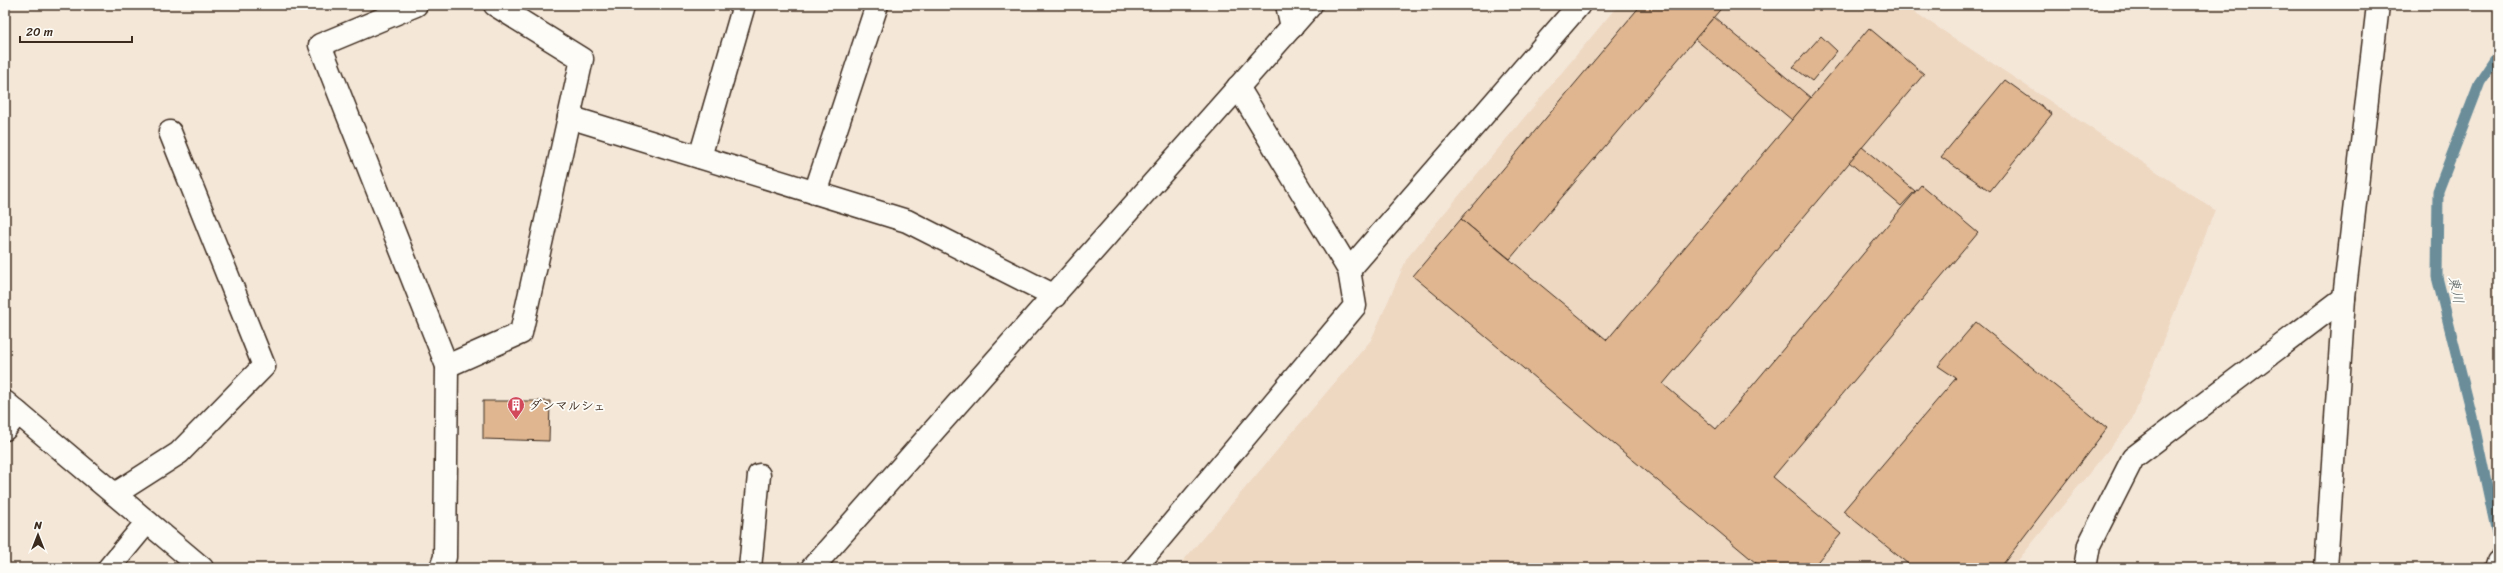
<svg xmlns="http://www.w3.org/2000/svg" width="2503" height="573" viewBox="0 0 2503 573" font-family="Sriracha,'Klee One',sans-serif">
<style>
.built{fill:#eed8c2}
.lines{fill:none;stroke-linecap:round;stroke-linejoin:round}
.stream{stroke:#6a8d99;stroke-width:11}
.building{fill:#dfb690;stroke:#3b2a1e}
.minor-casing{stroke:#3b2a1e;stroke-width:25}
.tertiary-casing{stroke:#3b2a1e;stroke-width:25}
.minor{stroke:#fdfcf7;stroke-width:22}
.tertiary{stroke:#fdfcf7;stroke-width:22}
.labels{text-anchor:middle;dominant-baseline:central;stroke-width:3.5;stroke-linejoin:round;paint-order:stroke}
.poi-label{font-size:13px;font-weight:bold;fill:#3b2a1e;stroke:#fdfcf7;text-anchor:start}
.water-label{font-size:14px;font-style:italic;fill:#525c5c;stroke:#fdfcf7}
</style>
<rect width="100%" height="100%" fill="#f4e7d8"/>
<filter id="ink" filterUnits="userSpaceOnUse"><feTurbulence type="fractalNoise" baseFrequency=".025" numOctaves="2"/><feDisplacementMap in="SourceGraphic" scale="8" xChannelSelector="R" yChannelSelector="G"/><feConvolveMatrix kernelMatrix="1 2 1 2 8 2 1 2 1" color-interpolation-filters="sRGB"/></filter>
<g filter="url(#ink)">
<polygon class="built" points="1618,5 1904,5 2215,210 2131,422 2012,568 1177,568 1371,340 1407,258"/>
<g class="lines">
<polyline class="stream" points="2498,55 2480,82 2438,191 2437,277 2474,425 2498,538"/>
</g>
<g class="building">
<polygon points="1641,5 1724,5 1510,259 1461,219"/>
<polygon points="1714,17 1811,98 1792,120 1695,39"/>
<polygon points="1869,28 1924,74 1663,384 1716,429 1921,185 1978,233 1773,477 1841,534 1812,568 1762,568 1413,276 1461,219 1607,340"/>
<polygon points="1821,36 1837,51 1812,81 1793,67"/>
<polygon points="2005,80 2052,114 1990,191 1941,157"/>
<polygon points="1862,147 1915,191 1901,206 1849,162"/>
<polygon points="1976,322 2107,428 2000,568 1913,568 1843,511 1956,378 1938,366"/>
<polygon points="483,401 550,401 549,441 483,439"/>
</g>
<g class="lines">
<g class="minor-casing">
<g id="minor">
<polyline points="416,5 320,45 447,366 445,557 441,568"/>
<polyline points="1287,5 1292,27"/>
<polyline points="569,117 907,221 1055,296"/>
<polyline points="700,157 744,5"/>
<polyline points="815,193 877,5"/>
<polyline points="1349,270 1579,5"/>
<polyline points="447,366 521,333 582,59 495,5"/>
<polyline points="5,402 202,568"/>
<polyline points="5,429 18,413"/>
<polyline points="115,494 179,453 264,366 170,132"/>
<polyline points="109,568 147,522"/>
<polyline points="750,568 759,475"/>
<polyline points="1135,568 1355,306 1349,270 1238,87"/>
<polyline points="2085,568 2089,545 2133,458 2344,298"/>
<polyline points="2326,568 2344,298 2378,5"/>
</g>
</g>
<g class="tertiary-casing">
<g id="tertiary">
<polyline points="812,568 1311,5"/>
<polyline points="2496,568 2498,562"/>
</g>
</g>
<use href="#minor" class="minor"/>
<use href="#tertiary" class="tertiary"/>
</g>
</g>
<defs>
<g id="building-pin" transform="scale(0.9)"><path d="M0 17L-7.5 6A9.5 9.5 0 1 1 7.5 6Z" fill="#d1495b" stroke="#fdfcf7"/><path d="M-4-6H4V6H1V3H-1V6H-4ZM-2.5-4.3h1.7v1.8h-1.7ZM.8-4.3h1.7v1.8H.8ZM-2.5-1h1.7V.8h-1.7ZM.8-1h1.7V.8H.8Z" fill="#fff"/></g>
</defs>
<g fill-rule="evenodd">
<use href="#building-pin" x="516" y="405"/>
</g>
<g class="labels">
<g class="poi-label">
<text x="529" y="405">ダンマルシェ</text>
</g>
<g class="water-label">
<text transform="translate(2456 290) rotate(78)">東川</text>
</g>
</g>
<rect width="2503" height="573" fill="none" stroke="#fdfcf7" stroke-width="20"/>
<rect x="10" y="10" width="2483" height="553" fill="none" stroke="#3b2a1e" stroke-width="1.5" filter="url(#ink)"/>
<g transform="translate(38 535)" stroke="#fdfcf7" stroke-width="3" paint-order="stroke">
<path d="M0-3L7 15L0 10L-7 15Z" fill="#3b2a1e"/>
<text y="-6" font-size="11" font-weight="bold" text-anchor="middle" fill="#3b2a1e">N</text>
</g>
<path d="M20 36v6h112v-6" fill="none" stroke="#3b2a1e" stroke-width="2"/>
<text x="26" y="36" font-size="12" fill="#3b2a1e" stroke="#fdfcf7" stroke-width="3" paint-order="stroke">20 m</text>
</svg>
